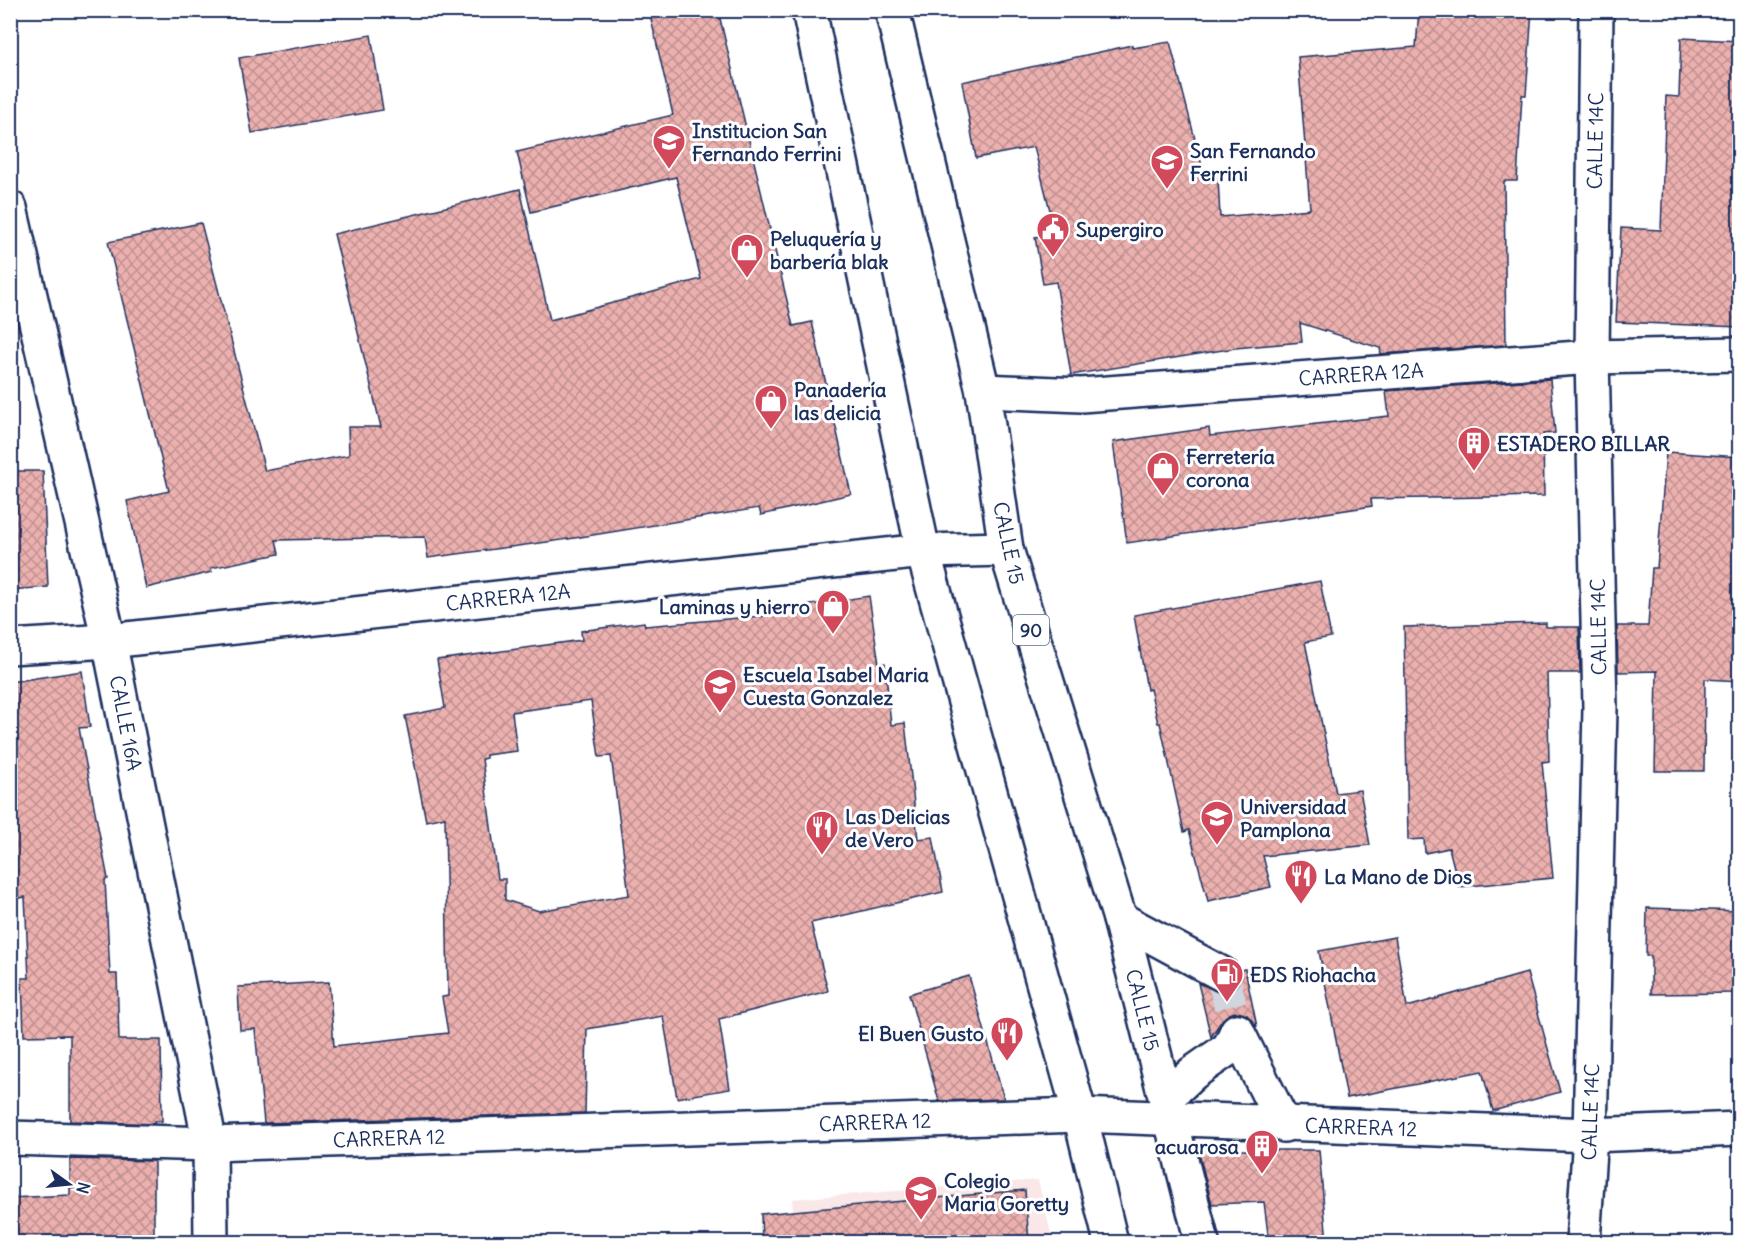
<svg xmlns="http://www.w3.org/2000/svg" width="1750" height="1253" viewBox="0 0 1750 1253" font-family="Delius,sans-serif">
<style>
.built{fill:#f9e8e7}
.building{fill:url(#building-cross-hatch);stroke:#1b2f5e;stroke-width:1.5;fill-rule:evenodd}
.lines{fill:none;stroke-linecap:round;stroke-linejoin:round}
.minor-tunnel{stroke:#d1d5df;stroke-width:33;stroke-dasharray:33 16;stroke-linecap:butt}
.minor-casing{stroke:#1b2f5e;stroke-width:38}
.highway-casing{stroke:#1b2f5e;stroke-width:38}
.minor{stroke:#fff;stroke-width:33}
.highway{stroke:#fff;stroke-width:33}
.labels{text-anchor:middle;dominant-baseline:central;stroke-width:6;stroke-linejoin:round;paint-order:stroke}
.shield{fill:#fff;stroke:#5f6d8e;stroke-width:1.5}
.shield-label{font-size:18px;font-weight:bold;fill:#1b2f5e}
.poi-label{font-size:20px;font-weight:bold;fill:#1b2f5e;stroke:#fff;text-anchor:start}
.street-label{font-size:20px;fill:#1b2f5e;stroke:#fff}
</style>
<defs>
<pattern id="building-cross-hatch" width="8" height="8" patternUnits="userSpaceOnUse" patternTransform="scale(1.5)"><rect width="8" height="8" fill="#ecb1ae"/><path d="M0 0l8 8M0 8l8-8" fill="none" stroke="#be9091"/></pattern>
</defs>
<rect width="100%" height="100%" fill="#fff"/>
<filter id="ink" filterUnits="userSpaceOnUse"><feTurbulence type="fractalNoise" baseFrequency=".0167" numOctaves="2"/><feDisplacementMap in="SourceGraphic" scale="12" xChannelSelector="R" yChannelSelector="G"/><feConvolveMatrix kernelMatrix="1 2 1 2 8 2 1 2 1" color-interpolation-filters="sRGB"/></filter>
<g filter="url(#ink)">
<polygon class="built" points="1038,1180 1053,1242 796,1242 792,1199"/>
<g class="building">
<polygon points="649,10 718,10 793,326 812,322 851,494 761,515 759,508 562,540 428,558 425,537 276,540 279,554 211,568 212,572 146,588 127,501 169,491 108,242 201,223 265,471 349,455 348,427 381,427 334,234 520,189 550,320 701,279 676,177 531,212 517,152 673,115"/>
<polygon points="1419,10 1532,10 1526,95 1522,95 1517,181 1504,181 1506,345 1381,354 1380,348 1300,323 1302,342 1235,348 1071,375 1056,282 1043,284 1035,237 1056,234 1034,147 976,158 962,82 1132,45 1132,48 1170,42 1205,178 1218,178 1220,217 1310,209 1298,57 1416,47"/>
<polygon points="371,35 383,110 252,133 239,58"/>
<polygon points="1681,38 1740,41 1740,327 1616,322 1621,228 1661,230 1666,96 1679,97"/>
<polygon points="1550,379 1555,433 1543,434 1544,496 1371,499 1372,506 1127,543 1113,442 1209,428 1210,436 1389,416 1386,391"/>
<polygon points="1666,452 1740,457 1740,681 1705,679 1704,771 1655,771 1657,671 1618,672 1617,626 1648,626 1652,568 1657,568"/>
<polygon points="10,471 43,471 48,587 10,590"/>
<polygon points="1320,581 1331,637 1305,642 1336,793 1360,790 1370,845 1263,856 1271,887 1208,901 1189,830 1184,832 1160,723 1158,723 1150,689 1147,690 1134,615"/>
<path d="M869 596 879 664 885 663 891 725 905 723 918 839 933 837 943 892 811 923 828 991 719 1019 730 1089 677 1098 663 1016 587 1029 585 1113 264 1123 255 1029 240 1030 238 987 329 982 334 1046 448 1033 442 997 448 996 445 817 426 821 405 716 445 708 437 660 582 640 581 631 644 622 645 626 785 614 784 609ZM591 701 599 757 611 756 629 895 539 911 505 900V879H498L482 759 486 758V755L517 751 512 712Z"/>
<polygon points="1546,623 1546,627 1579,627 1580,673 1547,673 1549,761 1542,762 1553,878 1459,887 1449,848 1425,853 1424,839 1408,840 1404,627"/>
<polygon points="82,671 90,727 79,728 108,879 105,880 110,974 117,974 119,1040 161,1040 162,1121 154,1121 154,1124 70,1121 70,1035 24,1036 22,978 29,978 25,897 10,900 10,682"/>
<polygon points="1647,908 1740,911 1740,993 1651,994 1651,956 1646,956"/>
<polygon points="1395,937 1407,1007 1527,973 1560,1092 1493,1111 1482,1071 1347,1098 1319,951"/>
<polygon points="1245,969 1257,1027 1247,1015 1235,1012 1222,1020 1211,1037 1198,983 1222,993 1231,990 1239,982 1240,970"/>
<polygon points="969,976 1004,1099 939,1101 909,994"/>
<polygon points="1198,1150 1319,1150 1327,1242 1269,1242 1264,1202 1212,1204"/>
<polygon points="70,1159 154,1161 154,1242 10,1242 10,1198 70,1195"/>
<polygon points="1025,1190 1029,1242 762,1242 761,1214"/>
</g>
<g class="lines">
<polyline class="minor-tunnel" points="1222,974 1237,1031"/>
<g class="minor-casing">
<g id="minor">
<polyline points="10,208 109,641 210,1144 211,1242"/>
<polyline points="983,391 1081,395 1592,357 1740,354"/>
<polyline points="10,647 109,641 923,551 1006,549"/>
<polyline points="1120,919 1222,974"/>
<polyline points="1237,1031 1284,1125"/>
<polyline points="1166,1098 1193,1073 1229,1048 1237,1031"/>
<polyline points="10,1138 210,1144 1080,1115 1590,1135 1740,1129"/>
<polyline points="1583,1242 1590,1135 1600,708 1592,357 1596,10"/>
</g>
</g>
<g class="highway-casing">
<g id="highway">
<polyline points="809,10 923,551 1080,1115 1111,1242"/>
<polyline points="892,10 983,391 1006,549 1120,919 1202,1242"/>
</g>
</g>
<use href="#minor" class="minor"/>
<use href="#highway" class="highway"/>
</g>
</g>
<defs>
<g id="school-pin" transform="scale(1.725)"><path d="M0 17L-7.5 6A9.5 9.5 0 1 1 7.5 6Z" fill="#d1495b" stroke="#fff"/><path d="M0-5L7-2L0 1L-7-2ZM-4 1L0 2.5L4 1V4Q0 6-4 4Z" fill="#fff"/></g>
<g id="civic-pin" transform="scale(1.725)"><path d="M0 17L-7.5 6A9.5 9.5 0 1 1 7.5 6Z" fill="#d1495b" stroke="#fff"/><path d="M-.6-6.5H3V-4.5H.6V-3L4-1V1h2V6H-6V1h2V-1L-.6-3ZM-1.2 2.5V6h2.4V2.5Z" fill="#fff"/></g>
<g id="shop-pin" transform="scale(1.725)"><path d="M0 17L-7.5 6A9.5 9.5 0 1 1 7.5 6Z" fill="#d1495b" stroke="#fff"/><path d="M-5-2.5h2.3a2.7 3.5 0 0 1 5.4 0H5L5.5 6h-11ZM-1.5-2.5h3a1.5 2.3 0 0 0-3 0Z" fill="#fff"/></g>
<g id="building-pin" transform="scale(1.725)"><path d="M0 17L-7.5 6A9.5 9.5 0 1 1 7.5 6Z" fill="#d1495b" stroke="#fff"/><path d="M-4-6H4V6H1V3H-1V6H-4ZM-2.5-4.3h1.7v1.8h-1.7ZM.8-4.3h1.7v1.8H.8ZM-2.5-1h1.7V.8h-1.7ZM.8-1h1.7V.8H.8Z" fill="#fff"/></g>
<g id="university-pin" transform="scale(1.725)"><path d="M0 17L-7.5 6A9.5 9.5 0 1 1 7.5 6Z" fill="#d1495b" stroke="#fff"/><path d="M0-5L7-2L0 1L-7-2ZM-4 1L0 2.5L4 1V4Q0 6-4 4Z" fill="#fff"/></g>
<g id="restaurant-pin" transform="scale(1.725)"><path d="M0 17L-7.5 6A9.5 9.5 0 1 1 7.5 6Z" fill="#d1495b" stroke="#fff"/><path d="M-5-6h1v4h1v-4h1v4h1v-4h1v5L-1.5 .5V6h-2V.5L-5-1ZM5-6V6H3V1.5H1.5Q1.5-4 5-6Z" fill="#fff"/></g>
<g id="fuel-pin" transform="scale(1.725)"><path d="M0 17L-7.5 6A9.5 9.5 0 1 1 7.5 6Z" fill="#d1495b" stroke="#fff"/><path d="M-5.5-6h7V0h2V4h1.3V-2.5L3-4.5l.8-.8L6-3V5H2.5V1h-1V6h-7ZM-4.2-4.7v3.2H.2V-4.7Z" fill="#fff"/></g>
</defs>
<g fill-rule="evenodd">
<use href="#school-pin" x="669" y="141"/>
<use href="#school-pin" x="1167" y="161"/>
<use href="#civic-pin" x="1053" y="229"/>
<use href="#shop-pin" x="747" y="250"/>
<use href="#shop-pin" x="771" y="401"/>
<use href="#building-pin" x="1474" y="443"/>
<use href="#shop-pin" x="1163" y="468"/>
<use href="#shop-pin" x="833" y="606"/>
<use href="#school-pin" x="720" y="685"/>
<use href="#university-pin" x="1217" y="817"/>
<use href="#restaurant-pin" x="822" y="827"/>
<use href="#restaurant-pin" x="1301" y="876"/>
<use href="#fuel-pin" x="1227" y="974"/>
<use href="#restaurant-pin" x="1007" y="1033"/>
<use href="#building-pin" x="1262" y="1146"/>
<use href="#school-pin" x="921" y="1192"/>
</g>
<g class="labels">
<rect class="shield" x="1013" y="615" width="36" height="30" rx="4.5"/>
<g class="shield-label">
<text x="1031" y="630">90</text>
</g>
<g class="poi-label">
<text x="692" y="130">Institucion San<tspan x="692" dy="23">Fernando Ferrini</tspan></text>
<text x="1190" y="150">San Fernando<tspan x="1190" dy="23">Ferrini</tspan></text>
<text x="1076" y="229">Supergiro</text>
<text x="770" y="238">Peluquería y<tspan x="770" dy="23">barbería blak</tspan></text>
<text x="794" y="389">Panadería<tspan x="794" dy="23">las delicia</tspan></text>
<text x="1497" y="443">ESTADERO BILLAR</text>
<text x="1186" y="456">Ferretería<tspan x="1186" dy="23">corona</tspan></text>
<text x="810" y="606" text-anchor="end">Laminas y hierro</text>
<text x="743" y="674">Escuela Isabel Maria<tspan x="743" dy="23">Cuesta Gonzalez</tspan></text>
<text x="1240" y="806">Universidad<tspan x="1240" dy="23">Pamplona</tspan></text>
<text x="845" y="816">Las Delicias<tspan x="845" dy="23">de Vero</tspan></text>
<text x="1324" y="876">La Mano de Dios</text>
<text x="1250" y="974">EDS Riohacha</text>
<text x="984" y="1033" text-anchor="end">El Buen Gusto</text>
<text x="1239" y="1146" text-anchor="end">acuarosa</text>
<text x="944" y="1180">Colegio<tspan x="944" dy="23">Maria Goretty</tspan></text>
</g>
<g class="street-label">
<text transform="translate(1595 141) rotate(-89)">CALLE 14C</text>
<text transform="translate(1361 374) rotate(-4)">CARRERA 12A</text>
<text transform="translate(1009 543) rotate(78)">CALLE 15</text>
<text transform="translate(508 597) rotate(-6)">CARRERA 12A</text>
<text transform="translate(1598 627) rotate(-91)">CALLE 14C</text>
<text transform="translate(126 723) rotate(79)">CALLE 16A</text>
<text transform="translate(1143 1010) rotate(76)">CALLE 15</text>
<text transform="translate(1590 1112) rotate(-88)">CALLE 14C</text>
<text transform="translate(875 1122) rotate(-2)">CARRERA 12</text>
<text transform="translate(1361 1127) rotate(2)">CARRERA 12</text>
<text transform="translate(389 1138) rotate(-2)">CARRERA 12</text>
</g>
</g>
<rect width="1750" height="1253" fill="none" stroke="#fff" stroke-width="36"/>
<rect x="18" y="18" width="1714" height="1217" fill="none" stroke="#1b2f5e" stroke-width="2" filter="url(#ink)"/>
<g transform="translate(69 1184) rotate(105)" stroke="#ffffff" stroke-width="4.5" paint-order="stroke">
<path d="M0-4.5L10 22L0 15L-10 22Z" fill="#1b2f5e"/>
<text y="-9" font-size="16" font-weight="bold" text-anchor="middle" fill="#1b2f5e">N</text>
</g>
</svg>
